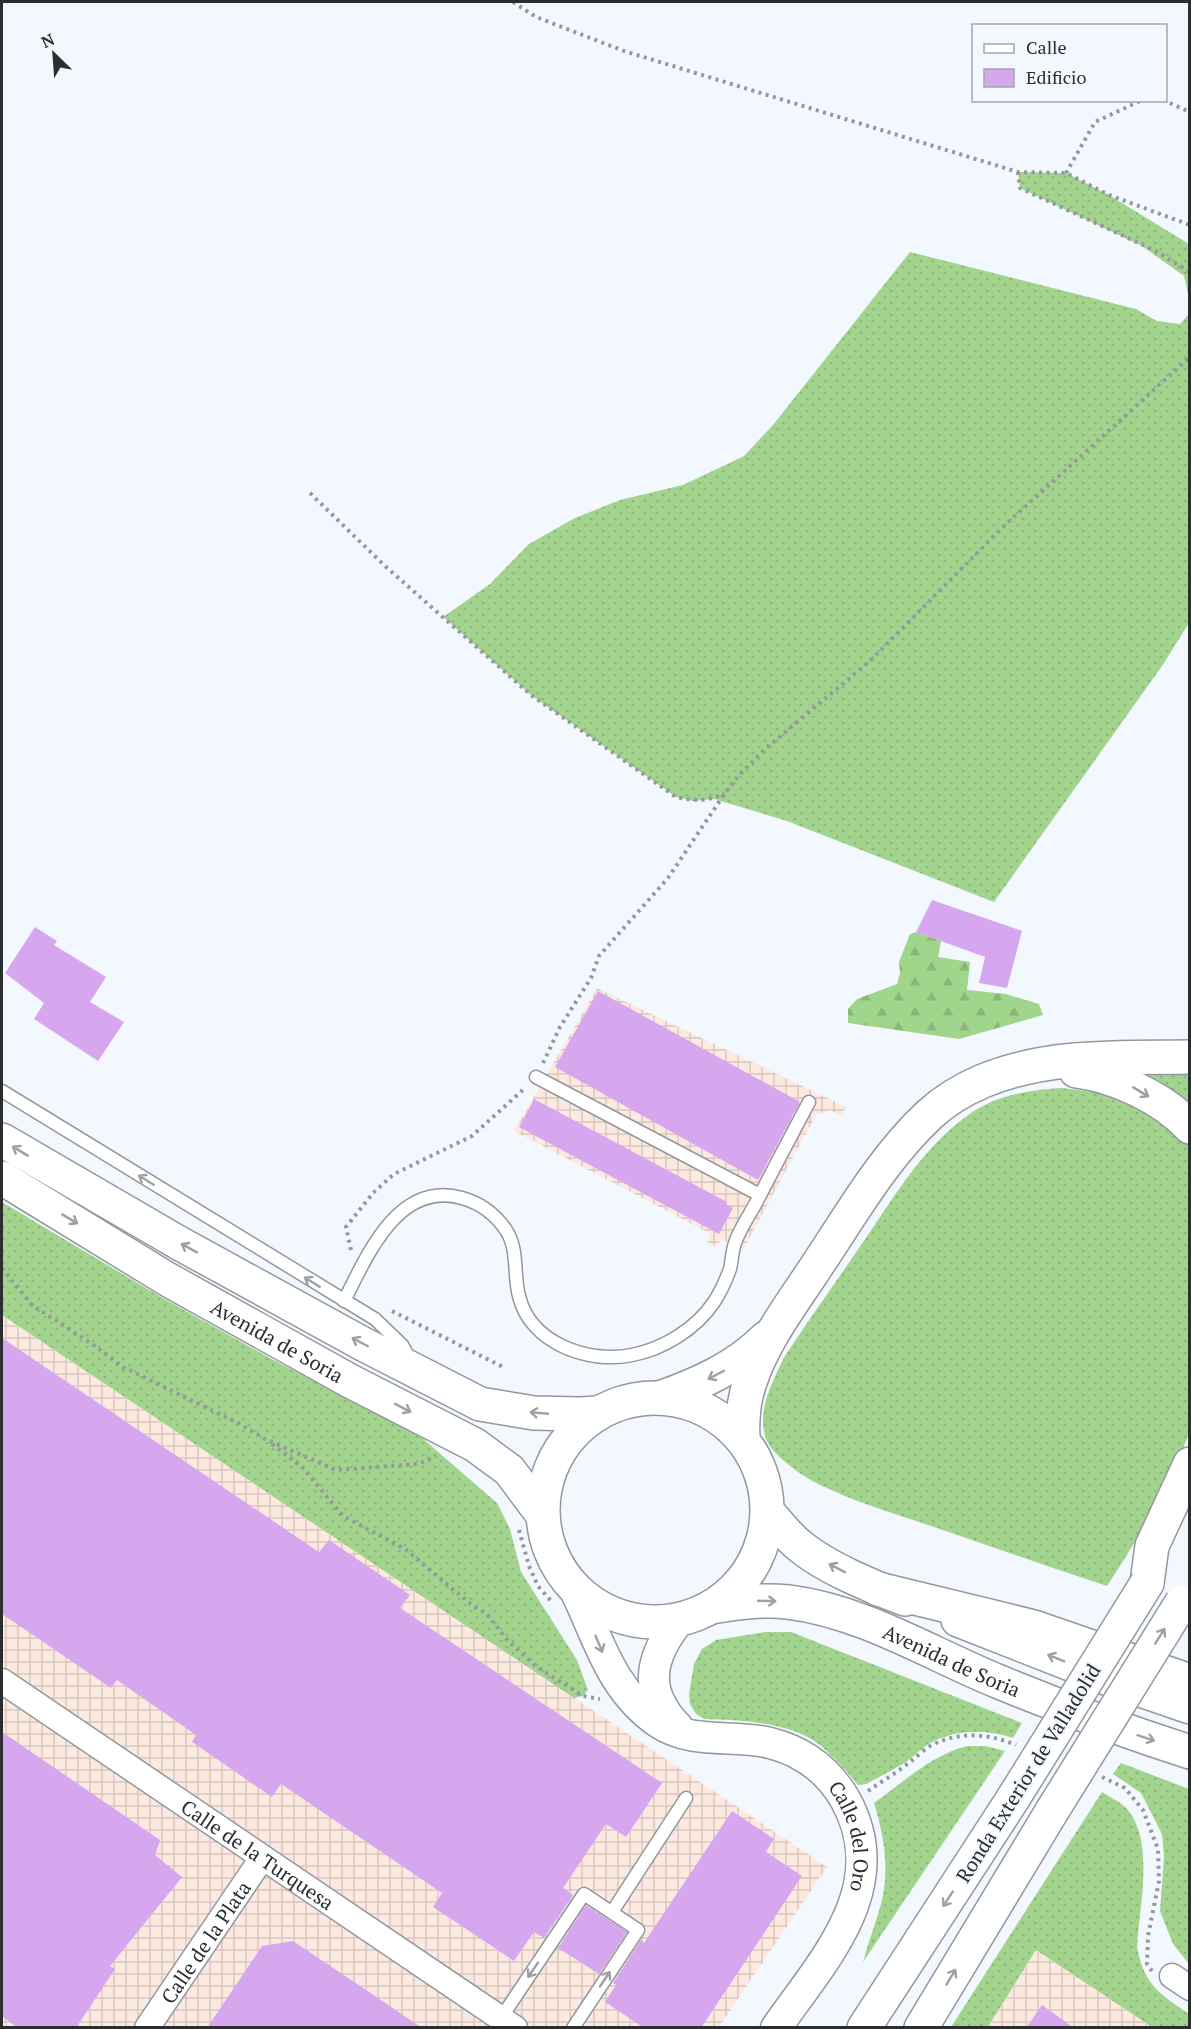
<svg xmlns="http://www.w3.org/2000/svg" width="1191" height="2029" viewBox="0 0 1191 2029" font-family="'PT Serif',serif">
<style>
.industrial{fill:url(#industrial-grid)}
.grass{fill:url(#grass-dots)}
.forest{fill:url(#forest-firs)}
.building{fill:#d6a6ef}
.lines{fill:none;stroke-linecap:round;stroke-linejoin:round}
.service-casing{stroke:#92989f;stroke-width:15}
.minor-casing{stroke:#92989f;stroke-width:27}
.tertiary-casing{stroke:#92989f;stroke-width:33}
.trunk-casing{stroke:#92989f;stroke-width:36}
.motorway-casing{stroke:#92989f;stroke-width:36}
.path{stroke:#94989e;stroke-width:4;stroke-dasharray:3 4.5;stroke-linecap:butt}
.service{stroke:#fff;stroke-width:12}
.minor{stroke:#fff;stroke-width:24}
.tertiary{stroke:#fff;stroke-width:30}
.trunk{stroke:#fff;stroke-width:33}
.motorway{stroke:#fff;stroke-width:33}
.motorway-bridge-casing{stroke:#92989f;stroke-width:36;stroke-linecap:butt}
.motorway-bridge{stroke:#fff;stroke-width:33}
.oneway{stroke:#a0a0a2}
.labels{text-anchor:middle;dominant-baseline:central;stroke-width:4.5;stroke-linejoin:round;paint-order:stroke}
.street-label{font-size:20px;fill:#2b2d31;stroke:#f3f8ff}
</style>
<defs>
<pattern id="industrial-grid" width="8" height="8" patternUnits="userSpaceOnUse" patternTransform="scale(1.5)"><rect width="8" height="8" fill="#fce9e0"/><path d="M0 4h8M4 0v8" fill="none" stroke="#d8c8c1"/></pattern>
<pattern id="grass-dots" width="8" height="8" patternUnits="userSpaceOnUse" patternTransform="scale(1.5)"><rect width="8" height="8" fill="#a2d48e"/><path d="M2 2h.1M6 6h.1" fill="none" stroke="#8cb67b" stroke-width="1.8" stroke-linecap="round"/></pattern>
<pattern id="forest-firs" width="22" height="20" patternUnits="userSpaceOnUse" patternTransform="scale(1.5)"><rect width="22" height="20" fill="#a0d58c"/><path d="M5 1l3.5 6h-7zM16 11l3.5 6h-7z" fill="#8ab779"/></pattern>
</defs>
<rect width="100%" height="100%" fill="#f3f8ff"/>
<g class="industrial">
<polygon points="597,988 846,1107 842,1116 830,1110 816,1115 744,1248 721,1239 717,1247 707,1242 711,1234 514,1131"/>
<polygon points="2,1315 827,1867 719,2027 2,2027"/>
<polygon points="1036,1950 1152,2027 988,2028"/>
</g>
<g class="grass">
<polygon points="1018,172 1066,173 1109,195 1189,244 1189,298 1184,276 1142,246 1020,188"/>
<polygon points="910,252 1136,309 1157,321 1180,324 1189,314 1189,623 1162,666 994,902 787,821 714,799 693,801 676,797 531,695 443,617 490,584 529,544 575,518 620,500 683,485 744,456 773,425"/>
<polygon points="1189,1068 1189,1110 1124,1074"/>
<path d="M1062 1088C1084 1091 1113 1093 1133 1102 1151 1110 1177 1131 1189 1145V1434C1168 1487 1139 1538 1107 1586 1049 1567 992 1547 934 1527 895 1514 855 1502 818 1484 802 1476 772 1455 766 1439 756 1412 773 1380 785 1356 812 1315 840 1276 868 1235 897 1192 924 1147 967 1116 995 1095 1028 1090 1062 1088Z"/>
<polygon points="2,1202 161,1297 270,1358 421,1437 497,1503 510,1529 521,1572 577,1660 588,1690 583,1696 574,1698 2,1315"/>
<path d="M765 1632H791L1022 1723 1013 1738C988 1729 957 1729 932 1742 922 1747 915 1756 906 1762 893 1770 879 1777 866 1784L858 1785C847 1771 834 1757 820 1745 791 1722 740 1720 704 1719L696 1714 690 1704 689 1694 694 1664 702 1649 716 1640Z"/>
<path d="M968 1746H985L1005 1751 863 1962C868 1942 876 1923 881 1904 890 1870 884 1836 874 1803 904 1782 932 1754 968 1746Z"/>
<polygon points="1121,1763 1189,1789 1189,1964 1173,1944 1160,1911 1164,1857 1162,1834 1141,1793 1113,1774"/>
<path d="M1102 1792C1109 1797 1119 1801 1125 1807 1156 1838 1139 1908 1137 1947 1144 1985 1160 1994 1189 2014V2027H1152L1036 1950 988 2027H951Z"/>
</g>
<polygon class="forest" points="916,932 941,941 938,957 970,962 967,990 1006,994 1039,1004 1043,1015 959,1039 848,1023 848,1009 857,999 897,984 900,973 899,962 910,934"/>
<g class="building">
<polygon points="932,900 1022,931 1007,988 979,983 985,957 916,932"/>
<polygon points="35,927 57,941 54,945 106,977 90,1002 124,1022 98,1061 34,1019 44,1003 5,973"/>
<polygon points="598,991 800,1102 758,1180 555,1067"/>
<polygon points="534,1099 727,1202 726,1204 733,1208 719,1234 519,1127"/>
<polygon points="2,1338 319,1552 329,1540 410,1595 400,1608 662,1783 626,1837 606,1824 563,1888 573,1895 544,1938 534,1932 514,1961 433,1907 442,1893 281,1784 272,1797 192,1742 196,1735 117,1680 111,1688 2,1614"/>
<polygon points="2,1732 160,1840 155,1855 182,1877 110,1966 115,1969 76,2028 18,2028 2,2016"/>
<polygon points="732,1811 774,1839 766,1852 802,1876 701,2028 644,2028 605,2002 616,1985 613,1983 641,1940 644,1943"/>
<polygon points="586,1905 627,1932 599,1974 558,1948"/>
<polygon points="293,1941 381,2000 422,2028 207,2028 262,1946"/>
<polygon points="1042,2005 1074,2028 1026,2028"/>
</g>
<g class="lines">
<g class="service-casing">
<g id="service">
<polyline points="536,1077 760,1195"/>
<polyline points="2,1091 375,1319 402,1345 410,1359"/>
<path d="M344 1301C367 1256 398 1180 462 1198 480 1203 495 1214 506 1230 519 1250 513 1274 519 1296 530 1343 588 1364 632 1355 663 1349 696 1329 714 1302 720 1293 726 1280 730 1269 732 1261 732 1251 735 1243 740 1228 751 1213 758 1199 775 1166 792 1134 809 1102"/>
<polyline points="612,1912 686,1798"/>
<polyline points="501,2018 584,1894 638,1930 573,2028"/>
</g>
</g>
<g class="minor-casing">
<g id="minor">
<path id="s1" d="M2 1681 515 2028"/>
<polyline points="1172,1976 1190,1988"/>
<path id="s2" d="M147 2028 262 1858"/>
</g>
</g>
<g class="tertiary-casing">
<g id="tertiary">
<path id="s3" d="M575 1590C599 1640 611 1690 659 1723 692 1745 734 1734 770 1743 802 1751 828 1770 845 1799 894 1887 824 1959 776 2028"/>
<path d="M677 1726C671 1721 667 1715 663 1708 643 1676 659 1645 680 1619"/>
</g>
</g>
<g class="trunk-casing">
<g id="trunk">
<polyline points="2,1140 179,1243 363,1344 480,1404 534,1413 580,1414 597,1413"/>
<path id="s4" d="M2 1178 167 1279 350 1381 475 1445 509 1470 542 1514"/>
<circle cx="655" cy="1510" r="112"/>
<path d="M768 1512C778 1523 788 1537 800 1546 825 1567 874 1588 905 1599"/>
<path id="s5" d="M711 1607C736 1603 762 1599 788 1602 862 1611 929 1653 997 1681 1060 1707 1124 1731 1190 1752"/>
<polyline points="958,1620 1111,1680 1190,1707"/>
</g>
</g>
<g class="motorway-casing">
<g id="motorway">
<path d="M1076 1071C1115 1076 1162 1097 1190 1127"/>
<path d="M660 1398C699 1384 736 1368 766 1338"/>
<path d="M743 1440C742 1420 743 1401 750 1382 764 1339 794 1301 818 1264 852 1213 884 1157 929 1115 944 1101 964 1089 983 1081 1048 1054 1120 1058 1190 1057"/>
<polyline points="1147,1583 1152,1546 1190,1464"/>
<polyline points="878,1589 1034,1627 1190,1681"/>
<polyline points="864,2028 1014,1797"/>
<polyline points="921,2028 1052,1811"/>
</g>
</g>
<g class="path">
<polyline points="513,2 536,17 624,51 1018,172 1066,173 1109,195 1190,225"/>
<polyline points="1163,100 1190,112"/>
<polyline points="1018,172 1020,188 1154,250 1190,272"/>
<polyline points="1066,173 1095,122 1142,100"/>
<path d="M310 493 385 566 531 695 676 797C694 801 708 802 724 793"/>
<polyline points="543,1063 560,1027 591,978 599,956 668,878 725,793 738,776 765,749 870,661 1004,526 1190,357"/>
<polyline points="351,1250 346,1227 373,1193 394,1174 472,1136 525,1088"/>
<polyline points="2,1268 32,1305 92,1344 123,1367 240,1424 265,1439 336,1470 418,1464 436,1456"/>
<polyline points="392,1311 505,1368"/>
<polyline points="272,1444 302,1467 343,1516 405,1549 474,1607 486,1613 508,1641 537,1667 583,1696 600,1699"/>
<polyline points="519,1530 529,1566 538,1586 551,1601"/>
<polyline points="1102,1777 1125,1788 1143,1810 1158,1849 1159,1881 1148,1936 1147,1964 1152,1971"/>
<path d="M868 1791C882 1781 898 1772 911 1761 917 1757 923 1750 930 1746 959 1731 987 1733 1016 1745"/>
</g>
<use href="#service" class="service"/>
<use href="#minor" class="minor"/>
<use href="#tertiary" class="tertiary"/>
<use href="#trunk" class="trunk"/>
<use href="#motorway" class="motorway"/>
<g class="motorway-bridge-casing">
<g id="motorway-bridge">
<polyline points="1014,1797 1147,1583"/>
<polyline points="1052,1811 1182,1602"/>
</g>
</g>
<use href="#motorway-bridge" class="motorway-bridge"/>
</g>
<defs><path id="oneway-shaft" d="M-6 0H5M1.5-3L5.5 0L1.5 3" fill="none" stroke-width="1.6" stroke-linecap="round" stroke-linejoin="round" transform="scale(1.5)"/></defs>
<g class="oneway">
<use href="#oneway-shaft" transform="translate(1141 1092) rotate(31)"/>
<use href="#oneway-shaft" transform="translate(20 1151) rotate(-149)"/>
<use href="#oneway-shaft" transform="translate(146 1180) rotate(-148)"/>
<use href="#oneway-shaft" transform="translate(70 1219) rotate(31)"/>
<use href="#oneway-shaft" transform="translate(189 1248) rotate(-151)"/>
<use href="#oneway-shaft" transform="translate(312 1282) rotate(-148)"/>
<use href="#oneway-shaft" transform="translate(360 1342) rotate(-152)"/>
<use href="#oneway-shaft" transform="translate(716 1375) rotate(152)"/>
<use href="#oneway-shaft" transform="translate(403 1408) rotate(27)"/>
<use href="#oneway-shaft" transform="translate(539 1413) rotate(-175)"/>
<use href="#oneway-shaft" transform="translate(837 1568) rotate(-153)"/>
<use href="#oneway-shaft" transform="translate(767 1601) rotate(2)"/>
<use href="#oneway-shaft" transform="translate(1160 1636) rotate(-58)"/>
<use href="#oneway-shaft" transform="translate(599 1644) rotate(67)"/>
<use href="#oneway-shaft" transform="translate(1056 1658) rotate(-158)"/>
<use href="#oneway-shaft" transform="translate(1146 1738) rotate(18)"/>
<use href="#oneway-shaft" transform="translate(948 1899) rotate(123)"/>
<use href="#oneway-shaft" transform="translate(533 1970) rotate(124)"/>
<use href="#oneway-shaft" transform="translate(951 1977) rotate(-59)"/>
<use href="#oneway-shaft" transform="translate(605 1979) rotate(-56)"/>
</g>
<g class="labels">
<g class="street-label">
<text stroke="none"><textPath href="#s4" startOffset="320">Avenida de Soria</textPath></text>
<text stroke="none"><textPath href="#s5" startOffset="252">Avenida de Soria</textPath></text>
<text transform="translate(1028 1773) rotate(-58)">Ronda Exterior de Valladolid</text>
<text stroke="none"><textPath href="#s3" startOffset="408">Calle del Oro</textPath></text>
<text stroke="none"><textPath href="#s1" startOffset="309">Calle de la Turquesa</textPath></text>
<text stroke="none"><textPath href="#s2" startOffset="104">Calle de la Plata</textPath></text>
</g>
</g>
<rect width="1191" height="2029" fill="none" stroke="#2b2d31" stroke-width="6"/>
<rect x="972" y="24" width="195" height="78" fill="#f3f8ff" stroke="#a3a7ad" stroke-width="1.5"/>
<rect x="984" y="44" width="30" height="9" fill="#ffffff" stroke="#a3a7ad" stroke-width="1.5"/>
<text x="1026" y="54" font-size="18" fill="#2b2d31">Calle</text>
<rect x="984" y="69" width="30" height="18" fill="#d6a6ef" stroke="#a3a7ad" stroke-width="1.5"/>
<text x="1026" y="84" font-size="18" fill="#2b2d31">Edificio</text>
<g transform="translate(54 54) rotate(335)" stroke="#f3f8ff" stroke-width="4.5" paint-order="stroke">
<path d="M0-4.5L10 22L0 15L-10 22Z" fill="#2b2d31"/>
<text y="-9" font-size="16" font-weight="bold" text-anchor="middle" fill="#2b2d31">N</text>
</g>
</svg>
